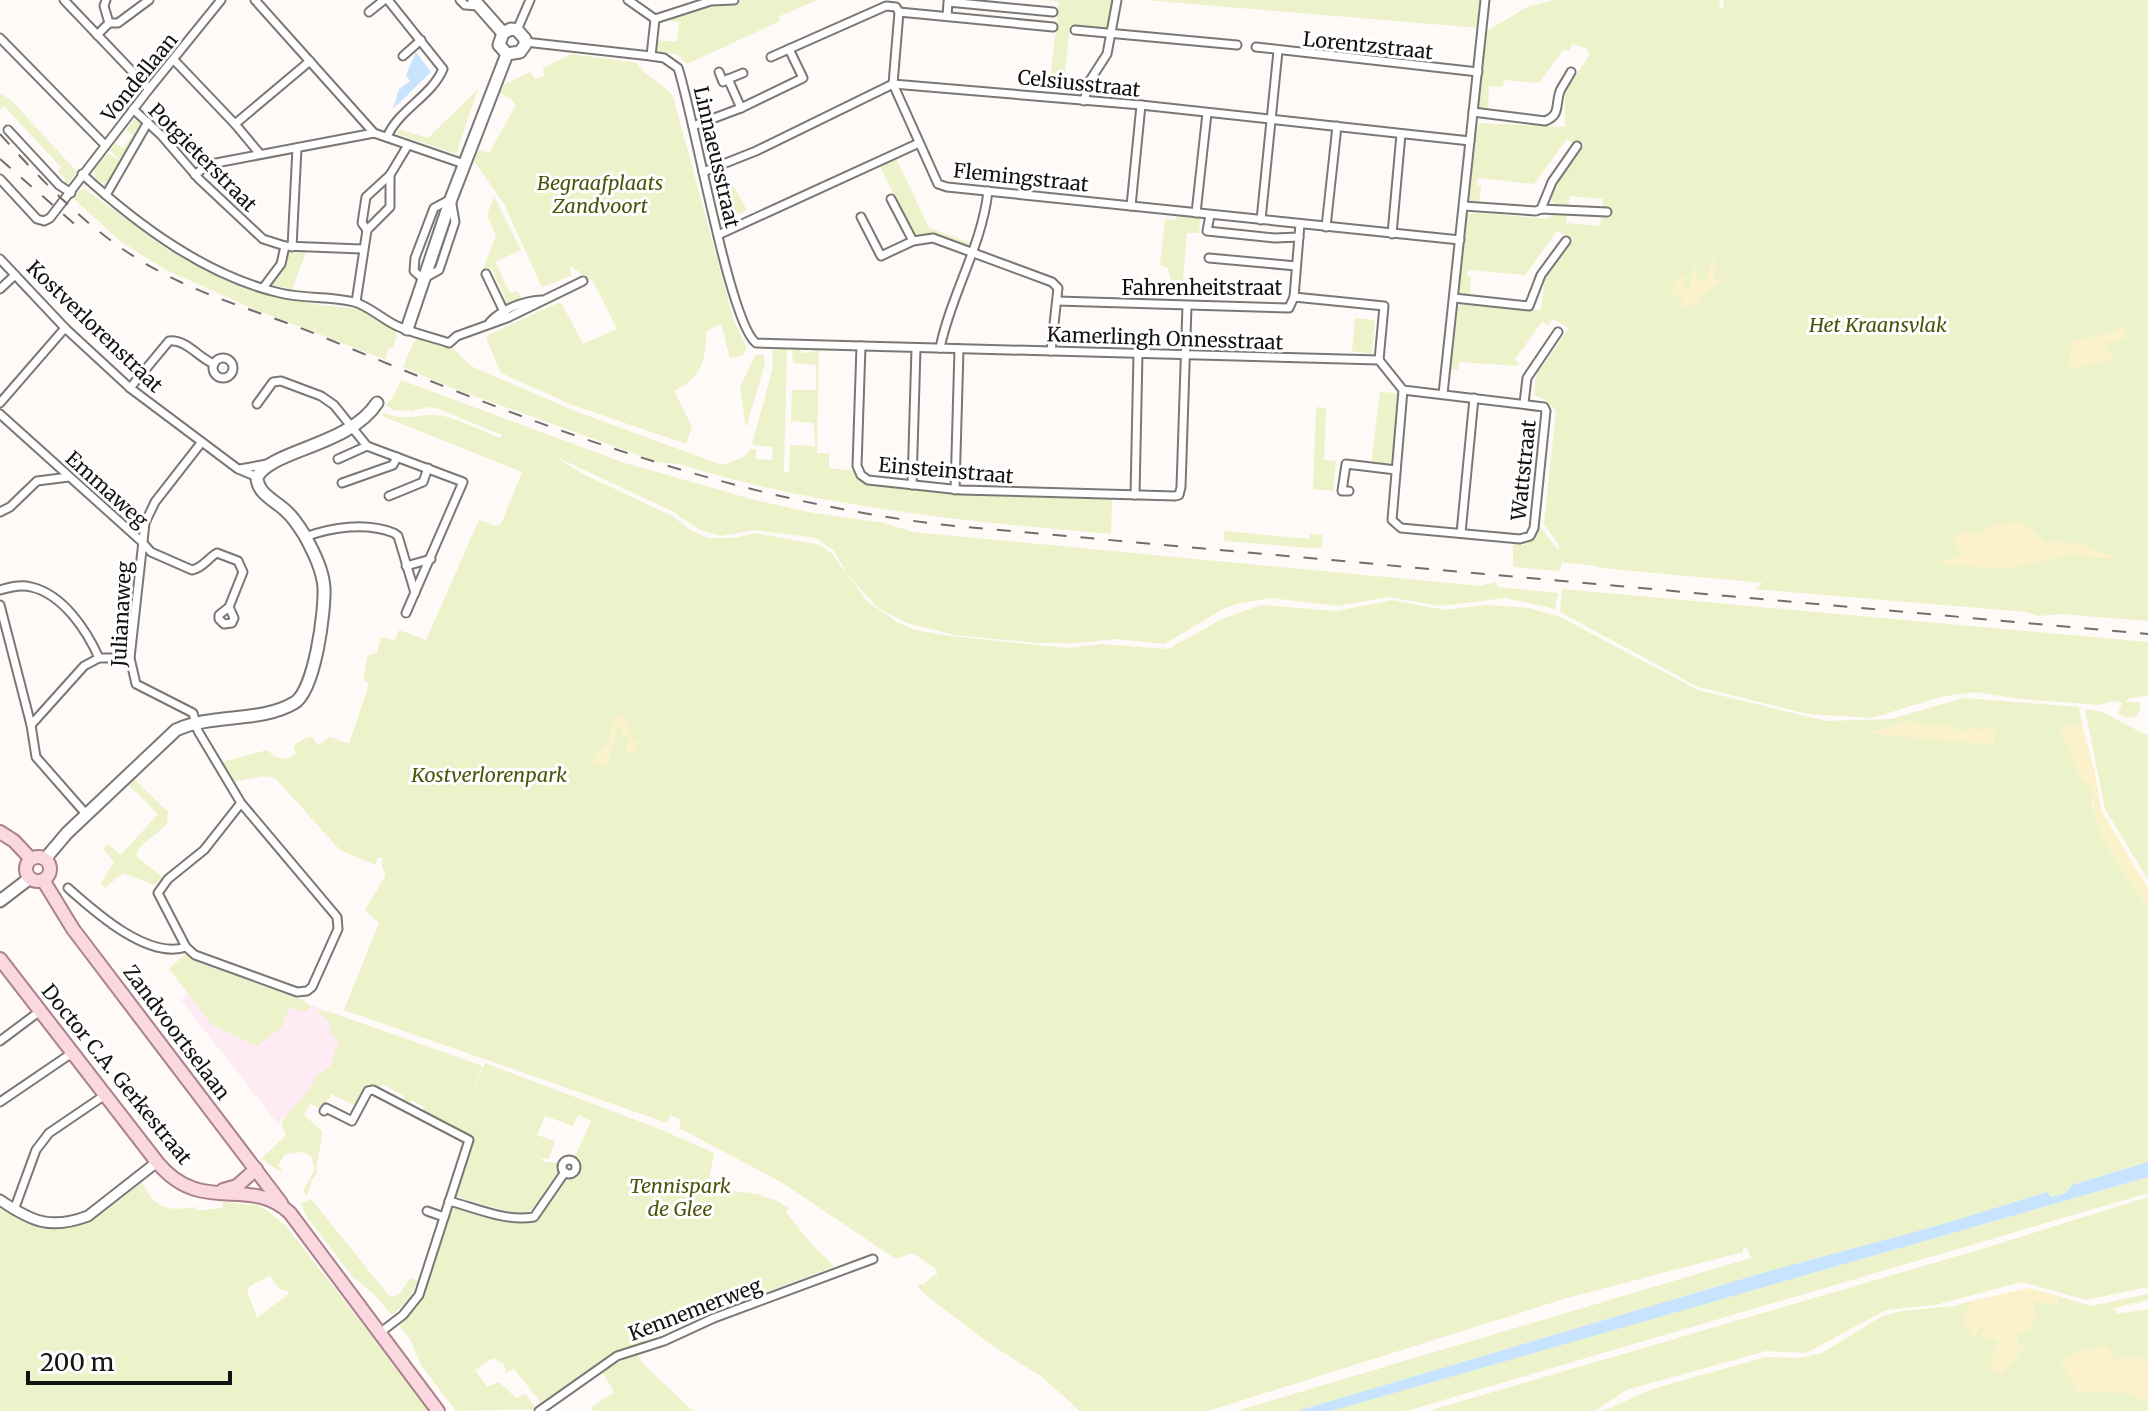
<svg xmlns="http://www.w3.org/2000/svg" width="2148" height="1411" viewBox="0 0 2148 1411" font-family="Merriweather,serif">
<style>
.education{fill:#ffebf4}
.green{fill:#ecf2c9;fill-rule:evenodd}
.sand{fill:#fbf2cc}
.water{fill:#c7e3fe}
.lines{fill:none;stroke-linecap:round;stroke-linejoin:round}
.minor-casing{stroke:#7b7775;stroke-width:11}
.tertiary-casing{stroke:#7b7775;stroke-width:13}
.secondary-casing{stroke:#7b7775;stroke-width:15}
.primary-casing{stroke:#a8828b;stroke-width:16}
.minor{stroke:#fff;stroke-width:7}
.tertiary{stroke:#fff;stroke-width:9}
.secondary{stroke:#fff;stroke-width:11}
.primary{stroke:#fbd7e0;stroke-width:12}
.rail{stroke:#706d6c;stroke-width:2;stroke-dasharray:14 14;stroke-linecap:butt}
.labels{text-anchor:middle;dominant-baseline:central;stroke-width:6;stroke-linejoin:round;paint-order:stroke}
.street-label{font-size:20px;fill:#141312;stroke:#fff}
.park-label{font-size:20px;font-style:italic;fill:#4e530b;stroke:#fff}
</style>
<rect width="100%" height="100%" fill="#fffaf7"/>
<polygon class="education" points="217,969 352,1021 323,1087 277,1123 181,1000"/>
<g class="green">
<polygon points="743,0 817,0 778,17 780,21 687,64 678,55 655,50 655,40 677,42 679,22 664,20 711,4 726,5"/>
<polygon points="1046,0 1116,0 1111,28 1070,25 1064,82 1050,80 1059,2"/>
<polygon points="1145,0 1482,0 1479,28"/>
<polygon points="1557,0 1719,0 1720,8 1723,9 1724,0 2148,0 2148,621 2061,614 2039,616 2026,612 1754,589 1763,583 1601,568 1595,566 1562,562 1560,571 1513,567 1513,544 1524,545 1536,535 1538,524 1559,551 1559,545 1544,524 1556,411 1545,400 1534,395 1538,364 1544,364 1569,328 1553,319 1548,325 1542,322 1515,359 1519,363 1517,366 1459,362 1458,370 1451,369 1458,305 1541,310 1545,278 1572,239 1557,231 1525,275 1468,270 1467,276 1471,277 1470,296 1459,292 1467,214 1480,213 1547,219 1555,211 1567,211 1566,223 1600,226 1603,199 1570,196 1568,207 1555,205 1551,199 1558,182 1584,145 1578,140 1575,144 1567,139 1534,184 1478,178 1477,185 1481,186 1479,204 1469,201 1477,126 1480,123 1565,127 1565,92 1590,54 1586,48 1572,44 1570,51 1564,49 1539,83 1504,80 1503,87 1489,86 1488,112 1478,111 1487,31 1529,6"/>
<path d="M571 54 637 63C645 77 663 83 673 96L733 318 747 349 742 356 730 358 721 324 706 331C706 359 702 378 674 391L692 427 686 444 570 404 501 373 486 338 490 334 558 303 562 304 583 344 617 329 593 281 570 266 571 276 542 287 504 204 474 161 478 150 489 153 516 105 510 98 500 93 505 84 530 72 535 79 544 76 543 68Z"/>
<polygon points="478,89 456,154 397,134 399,129 428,138"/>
<polygon points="0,93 12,101 77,172 67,184 63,183 66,180 58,171 61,167 4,106 0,109"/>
<polygon points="134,119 143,126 108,188 103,184 105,181 102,183 95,178 94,169 108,153 120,161 110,150 115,143 123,148 133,135 126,130"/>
<polygon points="895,156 929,228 969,242 968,248 932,235 914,237 879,164"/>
<polygon points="726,173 747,210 726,219 713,179"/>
<polygon points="85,189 168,250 235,285 312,304 359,309 394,330 397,335 392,349 388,348 386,360 254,309 166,270 120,241 73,198 80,190"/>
<polygon points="494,196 521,250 495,262 510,293 517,291 521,297 504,306 505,297 492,269 484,271 480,277 496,235 487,215"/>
<polygon points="1177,215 1201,217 1199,233 1187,233 1183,281 1171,280 1168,268 1160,265 1165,219 1176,220"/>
<polygon points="287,250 297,253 298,251 306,252 292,290 270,284 281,268 284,269"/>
<polygon points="1355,318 1375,320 1372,354 1352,351"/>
<path d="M421 339 441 346 448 344 471 366 575 411 722 465 744 457 750 449H756V459L772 460 773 447 752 445 773 367 772 350 787 348 784 472 789 473 790 445 815 446 814 423 791 421 792 390H816V365L793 363 792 348H801V353L814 352 815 349H819L817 453H829V468L854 471 863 484 961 495 1112 499 1111 534C965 521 820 508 679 464L658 462 452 388 403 367 414 341Z"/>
<polygon points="755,355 764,355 765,364 746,428 740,388"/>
<path d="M401 380 625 463 751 499 813 513 884 523 913 532 1481 586 1495 582 1498 587 1558 593 1555 609 1505 598 1439 606 1389 597 1338 606 1271 598 1237 604 1225 608 1164 644 1116 639 1079 643H1039L955 635 907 623 877 607 848 575 834 551 816 538 754 530 721 536 700 530 672 511 552 455 585 475 672 516 692 531 709 538H733L756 533 820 545 831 553 867 601 897 622 915 630 943 635 1066 648 1102 644 1168 649 1222 619 1261 605 1337 611 1393 600 1445 610 1485 605 1528 608 1560 617 1698 690 1826 721 1891 719 1964 698 2079 707 2082 725 2075 728 2067 724 2079 776 2094 791 2092 807 2102 836 2148 909V1162L2072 1185 2067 1192 2051 1197 2047 1192 1940 1225 1766 1272 1297 1411H1236L1751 1258 1747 1248H1743V1252L1567 1298 1208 1411H1080L1042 1377 987 1342 921 1291 918 1285 924 1284 934 1275 937 1276 936 1269 913 1253 896 1259 781 1182 679 1128 681 1120 670 1115 667 1123 344 1010 379 923 365 910 386 875 382 867 383 858 378 857 375 865 340 850 275 778 262 776 234 782 222 762 267 750C277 759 285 763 296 753L293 746 307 737H312L318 745 330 737 349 744 369 684 363 679 368 655 377 653 381 637 395 640 399 630 426 640 479 520 496 526 501 524 522 472 382 416 384 413C408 422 412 414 434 415 451 415 482 431 500 438L502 435 439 409 430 407 411 411 408 409 407 411 393 410 386 405 393 397ZM1908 721 1961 733 1983 730 1992 744 1871 733Z"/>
<polygon points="1380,392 1397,393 1398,399 1391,465 1389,466 1371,464"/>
<polygon points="1316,407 1326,408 1324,460 1336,461 1333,491 1313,489"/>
<polygon points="1224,531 1309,539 1310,534 1323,535 1321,548 1311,548 1224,541"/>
<polygon points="1562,589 2148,642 2148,695 2128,699 2126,702 2140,702 2140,709 2136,717 2126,718 2118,713 2122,703 2115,701 2099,705 2021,699 1975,692 1940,697 1872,718 1808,714 1698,687 1560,612"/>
<polygon points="2085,709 2102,712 2148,736 2148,880 2105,809"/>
<polygon points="130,775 168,812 167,824 139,848 136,856 163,878 154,885 123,873 105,888 101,883 114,862 103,849 108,844 121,855 158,814 125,781"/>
<polygon points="185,954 196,962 303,1000 311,1006 304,1012 289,1007 282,1027 257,1046 212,1025 169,969"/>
<path d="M316 1010 330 1012 480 1065 482 1067 468 1101 485 1063 662 1130 714 1153 708 1187 762 1195 763 1197 776 1200 788 1208 786 1212 812 1245 834 1266 835 1270 833 1267C753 1298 668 1324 593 1368 575 1378 559 1392 542 1404L514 1369 506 1373 504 1364 493 1358 475 1370 487 1387 499 1382 516 1398 526 1394 536 1409 456 1411 421 1365 411 1341 398 1323 417 1305 424 1292 453 1203 528 1219 566 1176H572L578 1170 580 1161 575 1156 591 1121 578 1115 573 1126 545 1116 537 1135 555 1141 549 1159H540L546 1162 560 1163 557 1168 560 1173C546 1189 539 1216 515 1214L455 1196 473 1137 422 1112 425 1107 411 1100 408 1105 402 1102 405 1097 383 1084 378 1089 368 1084 356 1106 327 1092 331 1096 320 1108 310 1104 304 1115 322 1131C322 1145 315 1163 317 1174L312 1179 307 1196 303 1191 315 1169 311 1156 303 1152 285 1154 278 1166 283 1172H281L261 1159 286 1135 281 1122 307 1092 318 1074 330 1067 335 1051 340 1044 331 1033 330 1023Z"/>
<polygon points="2148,1177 2148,1193 1406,1411 1331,1411"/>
<path d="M142 1182C156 1210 167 1211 196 1207L197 1211 222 1208 223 1202 256 1205 268 1211 286 1226 430 1411H0V1208C58 1249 94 1222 142 1182ZM270 1276 279 1289 288 1291V1294L257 1318 247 1291 250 1286Z"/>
<polygon points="2148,1197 2148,1287 2086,1300 2022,1282 1935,1305 1886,1310 1806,1353 1766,1351 1626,1390 1595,1411 1428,1411 1985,1248"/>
<polygon points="311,1199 390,1297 399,1295 410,1278 418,1281 408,1300 392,1315 374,1294 352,1276 307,1217 301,1203"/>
<polygon points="2148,1294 2148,1300 2114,1308 2118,1314 2148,1309 2148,1362 2141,1359 2122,1357 2093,1389 2100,1393 2125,1391 2141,1400 2148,1398 2148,1411 1603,1411 1653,1389 1766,1357 1799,1358 1822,1353 1882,1316 1902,1311 1954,1306 1971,1301 1965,1319 1974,1338 1982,1325 1989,1326 1987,1329 1998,1338 2002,1374 2024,1347 2017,1342 2018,1332 2033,1299 2059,1303 2055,1295 2091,1306"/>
<polygon points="637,1353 642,1363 693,1411 593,1411 591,1408 614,1392 602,1371"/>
</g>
<g class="sand">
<polygon points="1713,257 1716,267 1713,280 1728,276 1702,295 1701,302 1681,308 1684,301 1677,299 1671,292 1677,277 1686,275 1682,287 1689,288 1693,266 1697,270 1696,277 1700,281 1706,280"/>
<path d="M2124 325 2126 339 2105 343 2113 358C2101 363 2080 368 2068 367L2072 341 2113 332Z"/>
<polygon points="2021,522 2047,542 2079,543 2116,559 2070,555 2021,566 1996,568 1935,564 1963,553 1952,540 1965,532 1974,535 1995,525"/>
<polygon points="618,715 625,718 632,740 640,739 635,747 642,759 633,751 625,753 629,738 623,735 619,722 608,762 603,766 593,764 597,751 601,751 610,740 611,729"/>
<polygon points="1908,721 1932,725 1951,724 1961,733 1970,727 1982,730 1990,727 1995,734 1993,744 1869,734"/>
<path d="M2067 724 2075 728 2082 725 2095 772 2101 810 2148 888V909C2127 875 2089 833 2093 791L2079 776 2059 725Z"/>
<polygon points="2029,1288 2055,1295 2059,1304 2048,1305 2033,1300 2036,1319 2028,1331 2018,1333 2017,1342 2024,1347 2002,1374 1989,1370 1998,1339 1981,1338 1981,1332 1989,1327 1983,1325 1974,1338 1962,1321 1971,1301"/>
<path d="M2107 1346 2115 1363 2124 1357 2141 1358 2148 1362V1398L2142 1400C2121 1389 2123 1395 2103 1393 2092 1391 2088 1390 2077 1392L2061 1361 2075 1352Z"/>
</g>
<g class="water">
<polygon points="416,52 431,72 393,109 399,89 410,81 406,75"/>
<polygon points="2148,1162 2148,1177 1331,1411 1297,1411 1766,1272 1940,1225 2047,1192 2051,1197 2066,1193 2072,1185"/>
</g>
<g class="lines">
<g class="minor-casing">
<g id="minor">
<polyline points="64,0 149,89"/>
<polyline points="106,0 104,6 109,23"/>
<polyline points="255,0 374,133"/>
<polyline points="460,0 465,5 479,6"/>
<polyline points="628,0 655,19"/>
<polyline points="369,12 384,0"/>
<polyline points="947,16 948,2 1053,12"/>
<polyline points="655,19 711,1 734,0"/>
<polyline points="1053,27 899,12 893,84 938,184 947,187 1460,240"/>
<polyline points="517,30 530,0"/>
<polyline points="1075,30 1237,45"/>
<polyline points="97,35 109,23 118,23 149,0"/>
<polyline points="0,38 105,145"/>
<path d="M525 42 651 56 664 58 678 68C694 115 729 322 756 343L1379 360 1403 390 1544 407 1546 411 1534 528 1530 536 1520 539 1401 528 1392 520 1403 390"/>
<polyline points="1256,47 1478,72"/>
<polyline points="403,56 421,40"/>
<polyline points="651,56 655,19"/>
<polyline points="771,57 886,6 896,7 899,12"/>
<polyline points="174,60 235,124 260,154"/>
<polyline points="719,72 723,82 728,79 741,108"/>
<polyline points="728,79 743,73"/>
<polyline points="1084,101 1089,82 1107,54 1117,0"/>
<polyline points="133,109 161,135 199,179 263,239 285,246 362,249"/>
<path d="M1473 112 1545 121C1561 115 1555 105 1560 91 1563 85 1568 78 1571 72"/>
<polyline points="235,124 310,61"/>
<polyline points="693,126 741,108 803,78 789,49"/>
<polyline points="8,130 59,185 71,193"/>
<path d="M387 137C399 109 431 97 443 69L388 0"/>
<polyline points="703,172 756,151 893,84 1141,105 1470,141"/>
<path d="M82 174C138 225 206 276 280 293 304 299 330 296 354 302 369 306 382 319 397 326 412 333 432 337 449 343L457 336 507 318 583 281"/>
<polyline points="195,175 208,164 216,163 374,133 464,164"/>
<polyline points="0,179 37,219 44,221 50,218 149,89 221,0"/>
<polyline points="106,195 148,122"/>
<polygon points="451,199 455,222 439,270 423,279 414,271 415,258 434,208"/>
<polyline points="891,199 913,241"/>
<polyline points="1131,206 1141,105"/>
<polyline points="1464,206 1536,211 1541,209 1607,212"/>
<polyline points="1541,209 1552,182 1577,146"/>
<polyline points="1196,213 1207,113"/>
<polyline points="1210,215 1207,231 1275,238 1299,237"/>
<polyline points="861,217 881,256 913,241 933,238 1052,282 1058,288 1051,351"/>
<polyline points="1261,220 1278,51"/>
<polyline points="1326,227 1337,126"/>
<polyline points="367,230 362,223 366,197 390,175 408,145"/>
<polyline points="1392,234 1401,134"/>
<polyline points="718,235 919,143"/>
<polyline points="292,247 297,148"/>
<polyline points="1209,258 1296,266"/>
<polyline points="0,259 65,328 130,388 238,469 257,477"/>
<polyline points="486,274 506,316"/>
<polyline points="263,288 281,264 285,246"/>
<polyline points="0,289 15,275"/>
<polyline points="1294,297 1300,224"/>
<polyline points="1454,298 1529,306 1541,275 1566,241"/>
<polyline points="1057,301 1289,308 1294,297 1384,306 1379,360"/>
<polyline points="356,302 367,230 390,207 390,175"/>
<path d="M490 322C502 309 524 301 541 300"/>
<polyline points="861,346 857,466 861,475 868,480 961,490 1175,496 1179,495 1181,487 1187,306"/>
<path d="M940 348C951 294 982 246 988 191"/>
<circle cx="223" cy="368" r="10"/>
<path d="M130 388 169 341C186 339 199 358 214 364"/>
<polyline points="1443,394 1485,0"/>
<polyline points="0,403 65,328"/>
<polyline points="1524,403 1527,378 1558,332"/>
<polyline points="257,404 273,382 281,381 321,396 334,405 367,446 463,482 406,613"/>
<path d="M0 414 141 541 151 552 192 570C203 568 208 558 217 553L238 561 243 572 229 607 219 615V619L224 624 232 623 234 618 229 607"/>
<polyline points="201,443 155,502 145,523 130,658 136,684 193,713 198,731 241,803 337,917 338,929 312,987 307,991 297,992 195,955 186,947 158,893 168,879 204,850 241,803"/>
<polyline points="338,459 367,446"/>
<polyline points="240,469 267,464"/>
<polyline points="342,483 393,465 397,457"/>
<polyline points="912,485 916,348"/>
<polyline points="955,490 959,349"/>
<polyline points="1349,491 1342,491 1346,464 1396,470"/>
<polyline points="1135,495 1138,354"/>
<polyline points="389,496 423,482 428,468"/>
<polyline points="0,512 10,507 37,481 69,477"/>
<polyline points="1461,533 1474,398"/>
<path d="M305 537C332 527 366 522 394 533L398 536 415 593"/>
<polyline points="406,566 431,559"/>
<path d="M0 590C10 587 21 584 31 587 63 594 87 631 99 658"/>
<polyline points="0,605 31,725 36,757 86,814"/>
<polyline points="31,725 84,666 99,658 130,658"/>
<path d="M68 888C95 912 148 960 186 947"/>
<polyline points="0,1041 40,1011"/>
<polyline points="0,1102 72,1053"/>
<polyline points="324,1111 326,1108 352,1121 368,1091 373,1090 469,1140 419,1295 403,1315 381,1332"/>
<circle cx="569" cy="1167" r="7"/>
<path d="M449 1201C476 1208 506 1222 534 1217L565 1172"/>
<polyline points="14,1210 36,1150 49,1133 105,1095"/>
<polyline points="427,1211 444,1217"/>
<polyline points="539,1411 617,1356 664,1341 714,1318 873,1259"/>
</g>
</g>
<g class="tertiary-casing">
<path id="tertiary" d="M0 1200C32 1222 51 1230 88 1216L157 1162"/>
</g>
<g class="secondary-casing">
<g id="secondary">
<polyline points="474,0 503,33"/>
<polyline points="503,33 511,29 517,30 525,39 525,45 520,52 507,54"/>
<polyline points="503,33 499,45 507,54"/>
<polyline points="407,329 451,199 507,54"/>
<path d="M45 859 67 833 176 730C213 713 260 723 294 703 315 691 325 611 324 588 323 570 313 551 305 536 300 528 294 518 287 512 276 501 257 494 257 477 271 450 349 446 377 403"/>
<polyline points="0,901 30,878"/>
</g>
</g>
<g class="primary-casing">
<g id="primary">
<polyline points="0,832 14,841 31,859"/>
<circle cx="38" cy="869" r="12"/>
<polyline points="43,880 73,929 281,1203"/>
<path d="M0 959 157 1162C202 1217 249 1174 290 1213L438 1411"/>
<polyline points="223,1190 237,1186 256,1169"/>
</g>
</g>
<use href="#minor" class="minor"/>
<use href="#tertiary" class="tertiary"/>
<use href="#secondary" class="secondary"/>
<use href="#primary" class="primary"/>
<g class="rail">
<path d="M0 134C41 180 86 227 138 259 193 294 256 310 316 334 524 421 730 502 955 526L2148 634"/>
<polyline points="0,159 79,228"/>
</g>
</g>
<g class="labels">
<g class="street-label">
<text transform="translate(1368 45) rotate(6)">Lorentzstraat</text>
<text transform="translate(139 77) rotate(-51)">Vondellaan</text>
<text transform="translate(1079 83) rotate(6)">Celsiusstraat</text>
<text transform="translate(203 157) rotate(45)">Potgieterstraat</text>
<text transform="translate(717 157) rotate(77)">Linnaeusstraat</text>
<text transform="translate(1021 177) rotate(6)">Flemingstraat</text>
<text x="1202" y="287">Fahrenheitstraat</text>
<text transform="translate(95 326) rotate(44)">Kostverlorenstraat</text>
<text transform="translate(1165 338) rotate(2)">Kamerlingh Onnesstraat</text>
<text transform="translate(946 470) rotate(5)">Einsteinstraat</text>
<text transform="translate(1523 470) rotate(-84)">Wattstraat</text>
<text transform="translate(107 489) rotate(42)">Emmaweg</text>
<text transform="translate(121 614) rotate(-87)">Julianaweg</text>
<text transform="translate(177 1032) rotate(53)">Zandvoortselaan</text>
<text transform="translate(117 1074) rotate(51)">Doctor C.A. Gerkestraat</text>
<text transform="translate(695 1309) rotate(-21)">Kennemerweg</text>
</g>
<g class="park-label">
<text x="600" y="182">Begraafplaats<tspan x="600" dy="23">Zandvoort</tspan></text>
<text x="1878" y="324">Het Kraansvlak</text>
<text x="489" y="774">Kostverlorenpark</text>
<text x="680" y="1185">Tennispark<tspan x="680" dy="23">de Glee</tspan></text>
</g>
</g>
<path d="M28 1371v12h202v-12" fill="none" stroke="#141312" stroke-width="4"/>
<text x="40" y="1371" font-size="24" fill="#141312" stroke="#ffffff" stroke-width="6" paint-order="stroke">200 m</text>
</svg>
